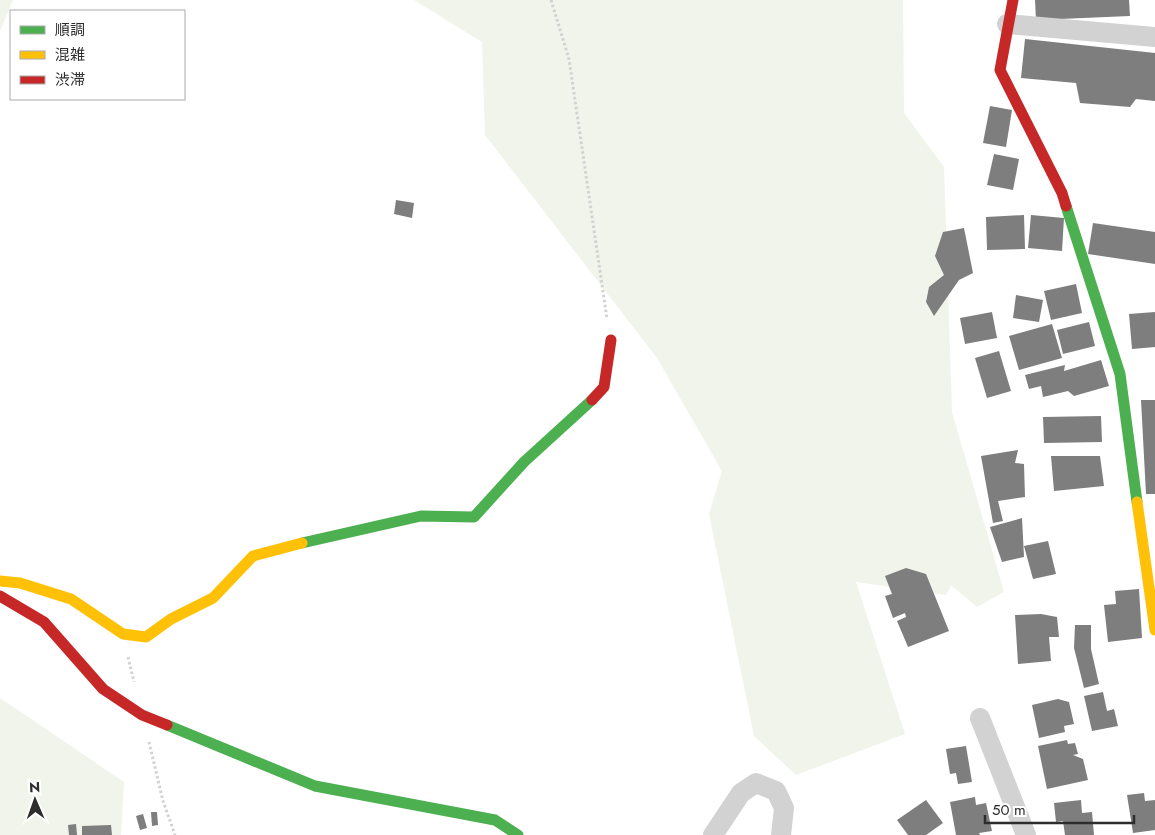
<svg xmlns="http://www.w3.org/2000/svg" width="1155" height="835" viewBox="0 0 1155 835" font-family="Jost,'Noto Sans JP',sans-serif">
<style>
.green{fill:#f0f4eb}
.building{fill:#7e7e7e}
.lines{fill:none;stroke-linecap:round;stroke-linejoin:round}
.path{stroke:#d2d2d2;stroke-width:3;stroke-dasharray:2.5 2.5;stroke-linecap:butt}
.street{stroke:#d2d2d2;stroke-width:20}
.fast{stroke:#4caf50;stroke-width:11}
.slow{stroke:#ffc107;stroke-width:11}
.jam{stroke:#c62828;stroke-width:11}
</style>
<rect width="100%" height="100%" fill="#fff"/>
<g class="green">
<polygon points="0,0 13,0 0,31"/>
<polygon points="414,0 903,0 904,113 944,167 952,412 1004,592 977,607 951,585 946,595 856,582 905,734 796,775 754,736 709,514 722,471 657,358 485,135 482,42"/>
<polygon points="0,698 124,782 121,835 0,835"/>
</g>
<g class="building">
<polygon points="1035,0 1129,0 1130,16 1036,20"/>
<polygon points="1025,39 1155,53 1155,101 1136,99 1130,107 1080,103 1076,83 1021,78"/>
<polygon points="990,106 1012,110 1006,147 983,143"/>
<polygon points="994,154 1019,159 1013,190 987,185"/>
<polygon points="396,200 414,203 412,218 394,214"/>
<polygon points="1024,215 1025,249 987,250 986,217"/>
<polygon points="1031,215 1064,218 1062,251 1028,248"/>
<polygon points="1093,223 1155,232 1155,264 1088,254"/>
<polygon points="964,228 973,273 959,280 934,316 926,302 929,287 944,275 935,256 943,232"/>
<polygon points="1076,284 1082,313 1051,320 1044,291"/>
<polygon points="1016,295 1043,300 1039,322 1013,318"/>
<polygon points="992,312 997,338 965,344 960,318"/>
<polygon points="1155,312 1155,347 1132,349 1129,314"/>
<polygon points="1089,322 1095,346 1063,354 1057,330"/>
<polygon points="1052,324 1062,358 1019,370 1009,336"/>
<polygon points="999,351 1011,391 987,398 975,358"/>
<polygon points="1101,360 1109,386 1074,396 1068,391 1043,397 1041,386 1029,389 1025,375 1065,365 1064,371"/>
<polygon points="1141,400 1155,400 1155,494 1146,494"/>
<polygon points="1101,416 1102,442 1044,443 1043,417"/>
<polygon points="1018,450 1015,463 1024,464 1025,497 998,501 1003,521 993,523 981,456"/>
<polygon points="1051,456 1100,456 1104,486 1054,491"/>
<polygon points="1022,518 1024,557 1002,562 990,527"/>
<polygon points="1048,541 1056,574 1033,579 1024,546"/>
<polygon points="906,568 926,574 949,631 908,647 897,621 906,617 905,613 893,618 885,596 892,594 885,576"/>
<polygon points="1139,589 1142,638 1108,642 1104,605 1116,604 1115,591"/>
<polygon points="1041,614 1057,617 1059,637 1049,637 1051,661 1018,664 1015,615"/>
<polygon points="1075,625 1091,625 1091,649 1099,684 1084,688 1074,648"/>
<polygon points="1103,692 1107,711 1114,709 1118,726 1092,731 1084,696"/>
<polygon points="1058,699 1069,702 1074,724 1064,726 1065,732 1039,738 1032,705"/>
<polygon points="1067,740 1068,744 1075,743 1078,754 1073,755 1083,759 1088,780 1047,789 1038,746"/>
<polygon points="966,746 972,782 958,784 956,773 950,774 946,749"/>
<polygon points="1144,793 1145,801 1155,800 1155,830 1133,833 1127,795"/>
<polygon points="975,797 976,805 986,803 992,831 979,833 980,835 956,835 950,802"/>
<polygon points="926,800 943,823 926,835 908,835 897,820"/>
<polygon points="1081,800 1082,813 1092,812 1094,835 1065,835 1063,821 1056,822 1054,803"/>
<polygon points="151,812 157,812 158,825 152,826"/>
<polygon points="143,814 147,828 140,830 136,816"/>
<polygon points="76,824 77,835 69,835 68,825"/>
<polygon points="111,825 112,835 82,835 82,826"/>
</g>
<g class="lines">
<g class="path">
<polyline points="551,0 569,59 607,319"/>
<polyline points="128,657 134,682"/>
<polyline points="149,742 163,801 175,835"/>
</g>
<g class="street">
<polyline points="1007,24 1155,37"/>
<polyline points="980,718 1026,835"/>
<polyline points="713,835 741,793 756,783 776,791 784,808 781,835"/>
</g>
<g class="fast">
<polyline points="1066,206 1120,374 1137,502"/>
<polyline points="302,543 421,516 474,517 524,462 592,400"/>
<polyline points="167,725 315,786 495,820 518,835"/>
</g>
<g class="slow">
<polyline points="1137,502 1155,630"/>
<polyline points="0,581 20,583 71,599 123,634 146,637 171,619 213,598 253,556 302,543"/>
</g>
<g class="jam">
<polyline points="1013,0 1000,70 1062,193 1066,206"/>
<polyline points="592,400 604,387 611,340"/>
<polyline points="0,596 44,622 103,689 142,715 167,725"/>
</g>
</g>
<rect x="10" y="10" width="175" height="90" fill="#ffffff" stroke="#ababab"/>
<rect x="20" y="26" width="25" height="8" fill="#4caf50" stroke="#ababab"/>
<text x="55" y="35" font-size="15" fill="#2d2d2d">順調</text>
<rect x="20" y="51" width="25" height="8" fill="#ffc107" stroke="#ababab"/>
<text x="55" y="60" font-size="15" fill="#2d2d2d">混雑</text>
<rect x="20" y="76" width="25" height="8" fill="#c62828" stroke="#ababab"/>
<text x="55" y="85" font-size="15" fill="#2d2d2d">渋滞</text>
<g transform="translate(35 800) rotate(358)" stroke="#ffffff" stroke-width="4" paint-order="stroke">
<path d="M0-4L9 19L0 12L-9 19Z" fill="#2d2d2d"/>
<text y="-8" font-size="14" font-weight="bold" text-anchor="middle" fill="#2d2d2d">N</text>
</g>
<path d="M985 815v8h149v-8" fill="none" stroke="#2d2d2d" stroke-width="2.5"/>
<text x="992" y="815" font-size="15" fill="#2d2d2d" stroke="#ffffff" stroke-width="4" paint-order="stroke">50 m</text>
</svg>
